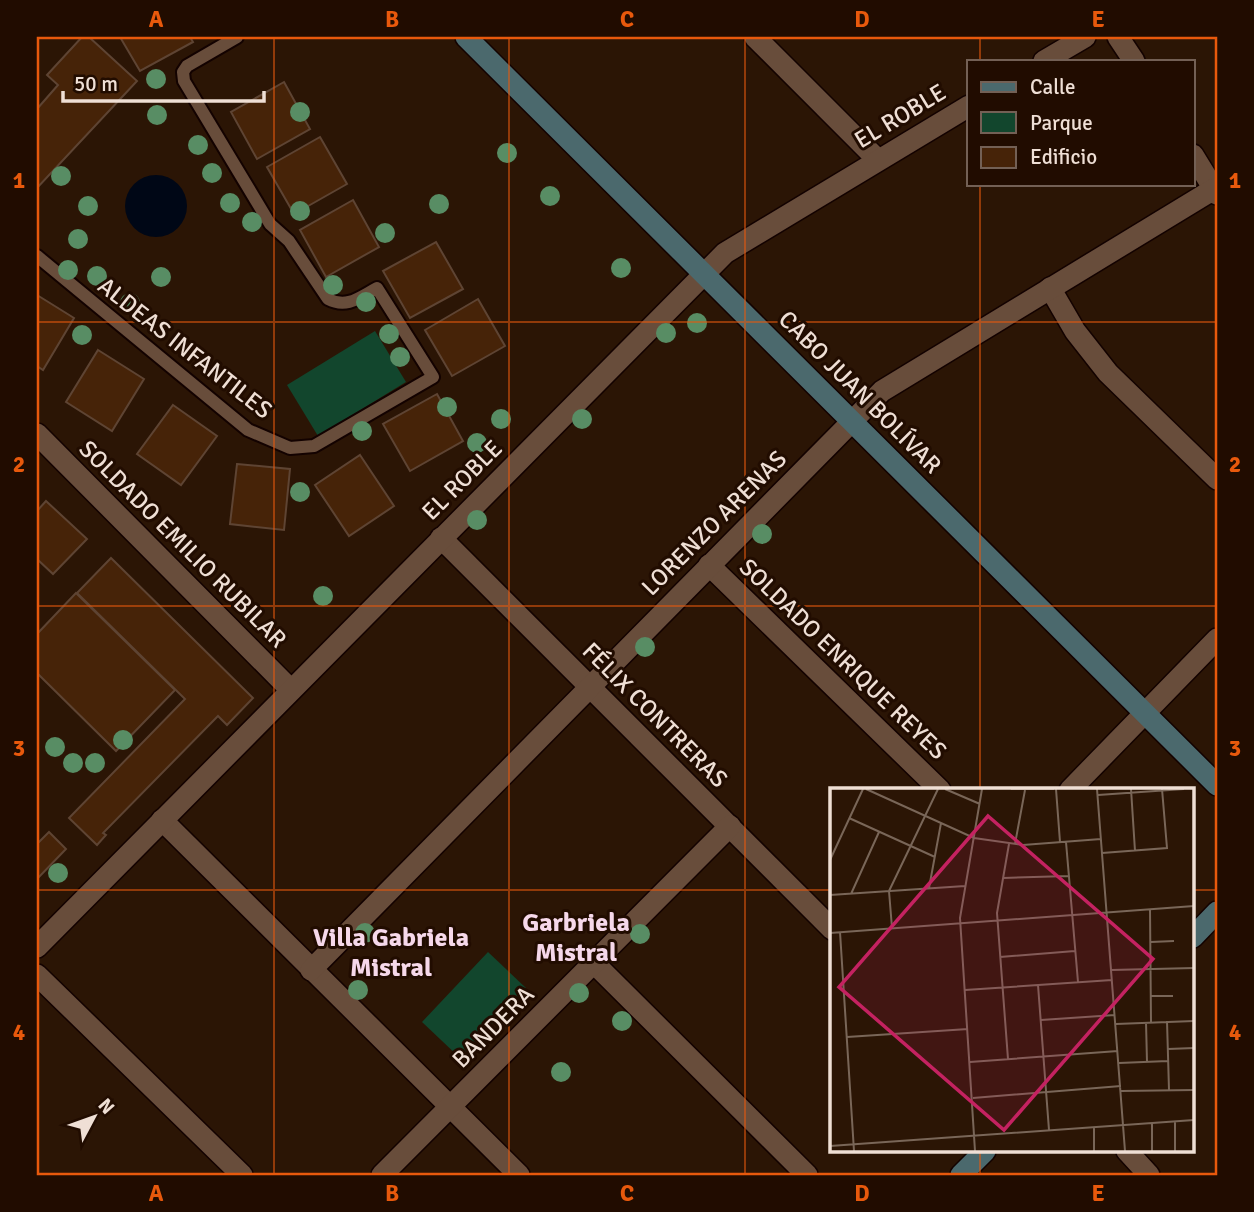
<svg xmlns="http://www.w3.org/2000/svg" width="1254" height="1212" viewBox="0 0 1254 1212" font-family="Signika,sans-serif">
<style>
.green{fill:#12462d}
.water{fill:#000716}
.building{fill:#462308;stroke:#5e4433;stroke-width:2}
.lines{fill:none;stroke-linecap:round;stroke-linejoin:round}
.lane-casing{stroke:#130200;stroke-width:16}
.street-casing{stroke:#130200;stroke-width:24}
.secondary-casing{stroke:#130200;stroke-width:24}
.lane{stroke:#684d3b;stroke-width:12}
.street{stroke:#684d3b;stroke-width:21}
.secondary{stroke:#4b696d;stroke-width:21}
.tree{fill:#588d64}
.grid{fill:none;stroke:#e8590c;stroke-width:2;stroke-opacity:0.55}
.labels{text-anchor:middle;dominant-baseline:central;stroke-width:6;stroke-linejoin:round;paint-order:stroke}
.street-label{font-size:24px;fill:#efdfd5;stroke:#210c00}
.neighbourhood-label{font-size:26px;font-weight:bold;fill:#f6d8ea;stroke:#210c00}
.inset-road{fill:none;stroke:#796658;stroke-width:2}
.view{fill:#c42261;fill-opacity:0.15;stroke:#c42261;stroke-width:3.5}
.inset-edge{fill:none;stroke:#efdfd5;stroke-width:3.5}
.neatline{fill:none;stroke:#e8590c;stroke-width:2.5}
.grid-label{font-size:23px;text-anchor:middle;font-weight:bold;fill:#e8590c}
</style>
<rect width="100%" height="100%" fill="#2b1505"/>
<g class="green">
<polygon points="375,331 406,382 318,436 287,385"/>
<polygon points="488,952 526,988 460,1058 422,1022"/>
</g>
<circle class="water" cx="156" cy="206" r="31"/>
<g class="building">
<polygon points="82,37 89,37 137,81 37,188 37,109 58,85 47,75"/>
<polygon points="120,37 190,37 193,42 140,71"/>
<polygon points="284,82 310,129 257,159 231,112"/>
<polygon points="320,137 347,184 294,214 267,167"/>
<polygon points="353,200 379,247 326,277 300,230"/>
<polygon points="436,242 463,289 410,318 383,271"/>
<polygon points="37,295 74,318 43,370 37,366"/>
<polygon points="478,299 505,346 452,376 425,330"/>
<polygon points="98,350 144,379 112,431 66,402"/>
<polygon points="437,394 463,441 410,471 383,424"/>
<polygon points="173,405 217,436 181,485 137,454"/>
<polygon points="360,455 394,506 349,536 315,485"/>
<polygon points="237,464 290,469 284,530 230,524"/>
<polygon points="46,501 87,539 53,574 37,559 37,511"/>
<polygon points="111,558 253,698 227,725 218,716 103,833 106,835 97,845 69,818 185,699 77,593"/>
<polygon points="76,593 175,690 116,751 37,673 37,634"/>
<polygon points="49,832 66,849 37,879 37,844"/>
</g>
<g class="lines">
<g class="lane-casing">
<path id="lane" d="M37 256 248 430 290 448 314 446 433 377 377 288C360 297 347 309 328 299L289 241 270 224 184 81 183 72 187 66 237 37"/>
</g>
<g class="street-casing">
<g id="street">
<polyline points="755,37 878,160"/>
<polyline points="1118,37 1134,61"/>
<polyline points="1044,61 1085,37"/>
<polyline points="1193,155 1217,194"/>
<polyline points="1050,288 1075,331 1108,373 1217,479"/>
<polyline points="37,434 291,690"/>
<polyline points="441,538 832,929"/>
<polyline points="709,565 940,790"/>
<polyline points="1070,790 1217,639"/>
<polyline points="162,820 519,1175"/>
<polyline points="37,947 725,253 969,106"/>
<polyline points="594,963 807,1175"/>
<polyline points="311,970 882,391 1214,189"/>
<polyline points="37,975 242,1175"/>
<polyline points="1127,1151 1149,1175"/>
<polyline points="382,1175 730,826"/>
</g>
</g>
<g class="secondary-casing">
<g id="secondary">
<polyline points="466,37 1217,785"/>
<polyline points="1193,937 1217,912"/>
<polyline points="961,1175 985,1151"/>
</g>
</g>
<use href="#lane" class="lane"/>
<use href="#street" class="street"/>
<use href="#secondary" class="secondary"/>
</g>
<g class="tree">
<circle cx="156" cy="79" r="10"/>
<circle cx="300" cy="112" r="10"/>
<circle cx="157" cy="115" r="10"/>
<circle cx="198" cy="145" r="10"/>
<circle cx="507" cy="153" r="10"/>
<circle cx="212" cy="173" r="10"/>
<circle cx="61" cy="176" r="10"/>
<circle cx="550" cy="196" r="10"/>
<circle cx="230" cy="203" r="10"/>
<circle cx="439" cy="204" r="10"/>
<circle cx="88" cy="206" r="10"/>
<circle cx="300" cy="211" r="10"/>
<circle cx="252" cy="222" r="10"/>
<circle cx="385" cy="233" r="10"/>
<circle cx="78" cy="239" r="10"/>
<circle cx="621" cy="268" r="10"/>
<circle cx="68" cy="270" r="10"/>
<circle cx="97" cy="276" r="10"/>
<circle cx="161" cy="277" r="10"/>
<circle cx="333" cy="285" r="10"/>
<circle cx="366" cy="302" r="10"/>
<circle cx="130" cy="303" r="10"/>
<circle cx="697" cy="323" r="10"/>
<circle cx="666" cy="333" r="10"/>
<circle cx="389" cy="334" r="10"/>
<circle cx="82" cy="335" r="10"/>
<circle cx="400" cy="357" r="10"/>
<circle cx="447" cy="407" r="10"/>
<circle cx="501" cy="419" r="10"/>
<circle cx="582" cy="419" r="10"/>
<circle cx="362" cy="431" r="10"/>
<circle cx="477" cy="443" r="10"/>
<circle cx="300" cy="492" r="10"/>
<circle cx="477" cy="520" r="10"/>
<circle cx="762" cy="534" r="10"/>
<circle cx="323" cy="596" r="10"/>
<circle cx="645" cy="647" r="10"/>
<circle cx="123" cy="740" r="10"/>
<circle cx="55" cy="747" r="10"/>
<circle cx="73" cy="763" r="10"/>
<circle cx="95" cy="763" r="10"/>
<circle cx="58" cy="873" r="10"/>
<circle cx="365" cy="933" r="10"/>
<circle cx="640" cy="934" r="10"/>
<circle cx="358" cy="990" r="10"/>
<circle cx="579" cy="993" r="10"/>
<circle cx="622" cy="1021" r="10"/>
<circle cx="561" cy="1072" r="10"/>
</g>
<path class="grid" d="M274 37V1175M509 37V1175M745 37V1175M980 37V61M980 184V790M37 322H1217M37 606H1217M37 890H832M1193 890H1217M980 1151V1175"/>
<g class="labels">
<g class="street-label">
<text transform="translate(900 116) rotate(-31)">EL ROBLE</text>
<text transform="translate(185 348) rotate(38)">ALDEAS INFANTILES</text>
<text transform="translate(860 392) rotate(45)">CABO JUAN BOLÍVAR</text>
<text transform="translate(462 480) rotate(-45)">EL ROBLE</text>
<text transform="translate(714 523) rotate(-45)">LORENZO ARENAS</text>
<text transform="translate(183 544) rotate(45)">SOLDADO EMILIO RUBILAR</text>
<text transform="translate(843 659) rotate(44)">SOLDADO ENRIQUE REYES</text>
<text transform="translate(655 715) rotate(45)">FÉLIX CONTRERAS</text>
<text transform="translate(493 1027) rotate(-45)">BANDERA</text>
</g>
<g class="neighbourhood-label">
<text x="576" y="923">Garbriela<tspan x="576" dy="30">Mistral</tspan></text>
<text x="391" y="938">Villa Gabriela<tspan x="391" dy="30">Mistral</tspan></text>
</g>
</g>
<g transform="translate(830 788)">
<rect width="364" height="364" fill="#2b1505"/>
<path class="inset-road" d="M36 1 144 50 193 57 271 51M115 1 150 16M181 1H224M226 1 230 54M267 1 295 363M301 1 305 63M268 7 354 1M19 30 105 69M236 54 248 194M185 56 195 2M272 65 337 60 332 1M0 72 33 1M173 90 239 88M99 100 111 35M21 106 49 44M0 107 135 98M320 121 321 234M62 140 59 103 108 1M10 144 24 363M0 145 364 118M321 154 344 153M170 169 245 163M281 182 364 180M208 197 219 342M135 202 282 192M321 208H343M211 232 285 227M337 233 339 302M316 234 317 274M286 236 364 233M17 249 138 241M338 261 364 260M178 271 167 125 179 56M140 274 288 263M289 275 338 273M291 303 364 302M143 310 291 298M345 333V363M264 339V363M0 358 364 332M145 363 130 130 152 1M322 363V335"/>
<path class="view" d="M158 28 323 171 174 342 9 199Z"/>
<rect width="364" height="364" class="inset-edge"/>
</g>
<rect width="1254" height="1212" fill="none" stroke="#210c00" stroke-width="77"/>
<rect x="967" y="60" width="228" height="126" fill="#210c00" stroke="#736055" stroke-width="2"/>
<rect x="981" y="82" width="35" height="10" fill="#4b696d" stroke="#736055" stroke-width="2"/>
<text x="1030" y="94" font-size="21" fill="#efdfd5">Calle</text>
<rect x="981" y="112" width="35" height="21" fill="#12462d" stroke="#736055" stroke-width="2"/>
<text x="1030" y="130" font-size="21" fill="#efdfd5">Parque</text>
<rect x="981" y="147" width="35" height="21" fill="#462308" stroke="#736055" stroke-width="2"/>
<text x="1030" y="164" font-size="21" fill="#efdfd5">Edificio</text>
<g transform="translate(94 1117) rotate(49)" stroke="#210c00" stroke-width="5" paint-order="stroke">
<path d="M0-5L12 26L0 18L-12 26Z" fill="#efdfd5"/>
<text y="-10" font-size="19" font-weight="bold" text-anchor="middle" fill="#efdfd5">N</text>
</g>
<path d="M63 91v10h201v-10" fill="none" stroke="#efdfd5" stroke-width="3.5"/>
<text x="74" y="91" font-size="21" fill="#efdfd5" stroke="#210c00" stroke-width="5" paint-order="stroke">50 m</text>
<rect x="38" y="38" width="1178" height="1136" class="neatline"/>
<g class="grid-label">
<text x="156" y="27">A</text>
<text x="392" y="27">B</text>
<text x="627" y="27">C</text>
<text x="862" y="27">D</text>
<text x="1098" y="27">E</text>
<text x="19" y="188">1</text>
<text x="1235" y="188">1</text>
<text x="19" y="472">2</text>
<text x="1235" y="472">2</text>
<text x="19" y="756">3</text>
<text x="1235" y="756">3</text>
<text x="19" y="1040">4</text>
<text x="1235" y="1040">4</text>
<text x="156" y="1201">A</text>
<text x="392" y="1201">B</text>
<text x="627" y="1201">C</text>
<text x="862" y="1201">D</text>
<text x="1098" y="1201">E</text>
</g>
</svg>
